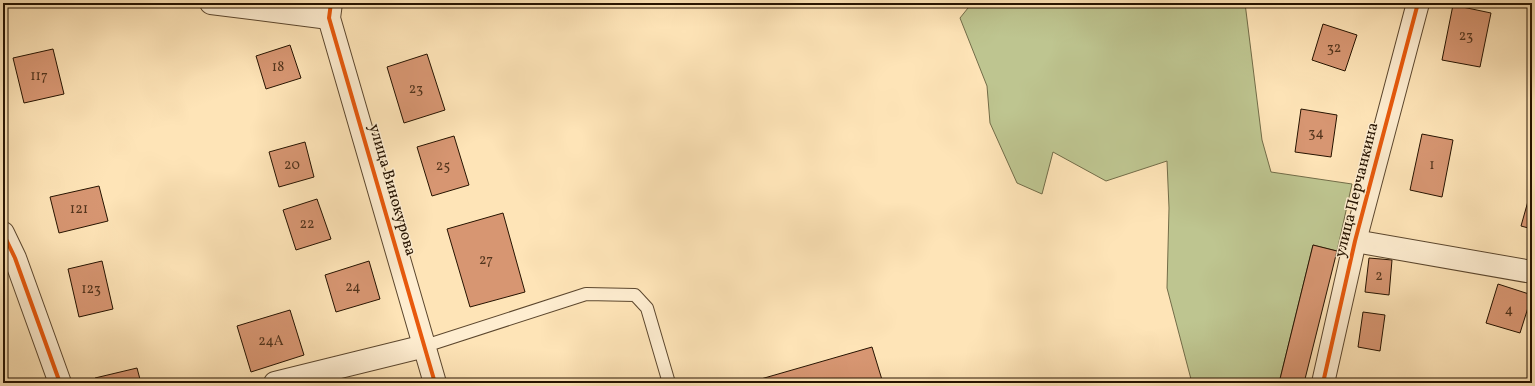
<svg xmlns="http://www.w3.org/2000/svg" width="1535" height="386" viewBox="0 0 1535 386" font-family="Vollkorn,serif">
<style>
.green{fill:#bec590;stroke:#726c48}
.building{fill:#d79672;stroke:#261300}
.lines{fill:none;stroke-linecap:round;stroke-linejoin:round}
.service-casing{stroke:#5c472e;stroke-width:14}
.minor-casing{stroke:#5c472e;stroke-width:24}
.service{stroke:#feedd0;stroke-width:12}
.minor{stroke:#feedd0;stroke-width:22}
.cycleway-casing{stroke:#feedd0;stroke-width:6}
.cycleway{stroke:#e8590c;stroke-width:4}
.labels{text-anchor:middle;dominant-baseline:central;stroke-width:3;stroke-linejoin:round;paint-order:stroke}
.number-label{font-size:14px;fill:#52341c}
.street-label{font-size:16px;fill:#261300;stroke:#feedd0}
</style>
<rect width="100%" height="100%" fill="#fee4b7"/>
<filter id="stains"><feTurbulence type="fractalNoise" baseFrequency=".005" numOctaves="4"/><feColorMatrix values="0 0 0 0 .2 0 0 0 0 .09 0 0 0 0 .02 0 0 0 .5 -.17"/></filter>
<radialGradient id="worn" r=".72"><stop offset=".6" stop-color="#630" stop-opacity="0"/><stop offset="1" stop-color="#630" stop-opacity=".3"/></radialGradient>
<polygon class="green" points="972,3 1245,3 1262,140 1271,172 1352,184 1337,251 1313,245 1279,383 1192,383 1167,288 1169,208 1167,161 1106,181 1053,152 1042,194 1017,183 990,123 987,86 960,18"/>
<g class="building">
<polygon points="1453,5 1491,13 1480,67 1442,60"/>
<polygon points="1323,24 1357,35 1345,71 1312,60"/>
<polygon points="290,45 301,78 266,89 256,56"/>
<polygon points="53,49 64,94 24,103 13,58"/>
<polygon points="427,54 445,110 404,123 387,67"/>
<polygon points="1301,109 1337,115 1331,157 1295,152"/>
<polygon points="1422,134 1453,140 1442,197 1410,190"/>
<polygon points="454,136 469,185 432,196 417,147"/>
<polygon points="305,142 314,177 279,187 269,152"/>
<polygon points="99,186 108,221 59,233 50,197"/>
<polygon points="1532,187 1532,229 1521,226"/>
<polygon points="317,199 331,239 296,250 283,210"/>
<polygon points="503,213 525,292 470,307 447,229"/>
<polygon points="1313,245 1337,251 1304,383 1279,383"/>
<polygon points="1369,258 1392,260 1389,295 1365,292"/>
<polygon points="102,261 113,309 79,317 68,269"/>
<polygon points="369,261 380,299 336,312 325,275"/>
<polygon points="1498,284 1532,295 1520,333 1486,323"/>
<polygon points="290,310 304,355 251,372 237,326"/>
<polygon points="1363,312 1385,315 1380,351 1358,347"/>
<polygon points="872,347 883,383 747,383"/>
<polygon points="137,368 141,383 97,383 95,378"/>
<polygon points="1372,380 1386,383 1371,383"/>
</g>
<g class="lines">
<g class="service-casing">
<polyline id="service" points="425,346 586,294 635,295 647,308 669,383"/>
</g>
<g class="minor-casing">
<g id="minor">
<polyline points="211,3 329,18"/>
<polyline points="331,3 329,18 435,383"/>
<polyline points="3,233 15,258 60,383"/>
<polyline points="1355,241 1532,272"/>
<polyline points="275,383 425,346"/>
<polyline points="1323,383 1355,241 1418,3"/>
</g>
</g>
<use href="#service" class="service"/>
<use href="#minor" class="minor"/>
<g class="cycleway-casing">
<g id="cycleway">
<polyline points="331,3 329,18 435,383"/>
<polyline points="3,233 15,258 60,383"/>
<polyline points="1323,383 1355,241 1418,3"/>
</g>
</g>
<use href="#cycleway" class="cycleway"/>
</g>
<g class="labels">
<g class="number-label">
<text x="1466" y="36">23</text>
<text x="1334" y="48">32</text>
<text x="278" y="67">18</text>
<text x="39" y="76">117</text>
<text x="416" y="89">23</text>
<text x="1316" y="133">34</text>
<text x="292" y="165">20</text>
<text x="1432" y="165">1</text>
<text x="443" y="166">25</text>
<text x="79" y="209">121</text>
<text x="307" y="224">22</text>
<text x="486" y="260">27</text>
<text x="1379" y="276">2</text>
<text x="353" y="287">24</text>
<text x="91" y="289">123</text>
<text x="1509" y="310">4</text>
<text x="271" y="341">24А</text>
</g>
<g class="street-label">
<text transform="translate(392 190) rotate(74)">улица Винокурова</text>
<text transform="translate(1357 190) rotate(-76)">улица Перчанкина</text>
</g>
</g>
<rect width="1535" height="386" fill="none" stroke="#fee4b7" stroke-width="16"/>
<rect x="4" y="4" width="1527" height="378" fill="none" stroke="#261300" stroke-width="2"/>
<rect x="8" y="8" width="1519" height="370" fill="none" stroke="#261300"/>
<rect width="100%" height="100%" filter="url(#stains)"/>
<rect width="100%" height="100%" fill="url(#worn)"/>
</svg>
